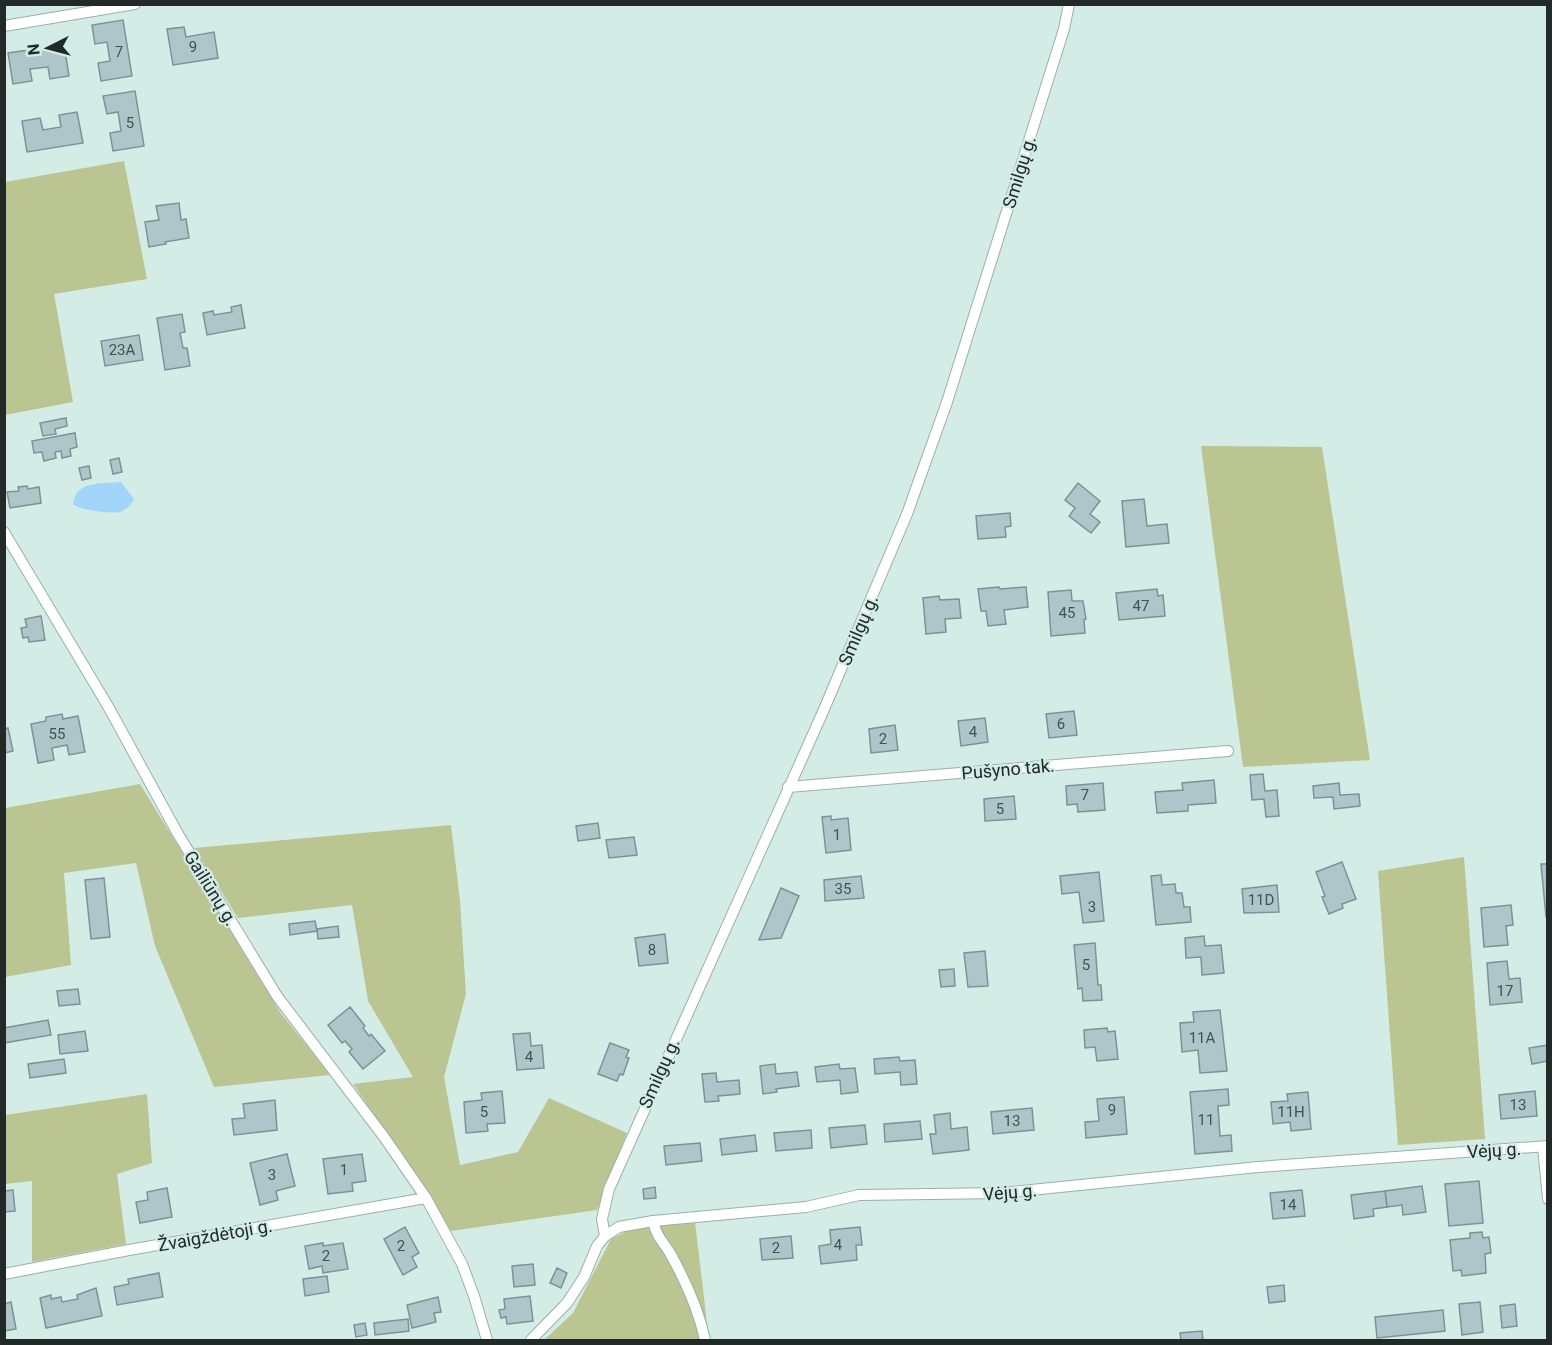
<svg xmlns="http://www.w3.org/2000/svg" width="1552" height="1345" viewBox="0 0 1552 1345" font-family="Roboto,sans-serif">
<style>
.green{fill:#bbc591}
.water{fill:#a1d5f9}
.building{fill:#aec6ca;stroke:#7c9296;stroke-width:1.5}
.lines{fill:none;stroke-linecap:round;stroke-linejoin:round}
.street-casing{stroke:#99b0aa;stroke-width:12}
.street{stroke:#fff;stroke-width:10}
.labels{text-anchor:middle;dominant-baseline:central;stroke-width:4.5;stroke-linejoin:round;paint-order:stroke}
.number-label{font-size:15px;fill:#455150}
.street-label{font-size:18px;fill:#222a28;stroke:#d4ece6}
</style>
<rect width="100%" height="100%" fill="#d4ece6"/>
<g class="green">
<polygon points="124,161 147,279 54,294 73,402 5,415 5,182"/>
<polygon points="1201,446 1322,447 1370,760 1243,767"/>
<polygon points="140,784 280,1012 330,1075 214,1087 155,946 136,863 64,873 71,965 5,977 5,808"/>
<polygon points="451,825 460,901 466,994 444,1077 460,1165 518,1152 549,1098 627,1133 597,1210 451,1231 431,1198 353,1084 413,1077 368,1001 352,905 238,918 194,848"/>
<polygon points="1464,857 1485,1139 1398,1145 1378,871"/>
<polygon points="147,1094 152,1163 117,1174 126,1244 32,1262 32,1181 5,1184 5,1115"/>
<polygon points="695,1222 709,1340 544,1340 573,1313 611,1239 631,1229"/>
</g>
<path class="water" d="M121 482 134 499C131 505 127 509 120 512 112 514 79 510 73 504 76 480 102 484 121 482Z"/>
<g class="building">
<polygon points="123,20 132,76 101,81 98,63 110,61 107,42 95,44 92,25"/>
<polygon points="184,27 186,37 214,32 218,58 173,65 167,29"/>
<polygon points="64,45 69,76 50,79 48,67 30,69 32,81 13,84 8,53"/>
<polygon points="135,91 144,146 113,151 110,133 121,131 118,112 107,114 103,96"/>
<polygon points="77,112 83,143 27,152 22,121 40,118 43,130 61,127 59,115"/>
<polygon points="179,203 181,220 186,219 189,238 165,242 166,244 149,247 145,222 159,220 156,206"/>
<polygon points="241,305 245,328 207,335 203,313 213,311 214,315 232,312 231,307"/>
<polygon points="182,314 185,332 180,333 183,348 187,348 190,366 165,370 157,318"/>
<polygon points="139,335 143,360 105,366 101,341"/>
<polygon points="66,418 67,426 55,429 56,434 43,436 40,423"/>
<polygon points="75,433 77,447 70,449 71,456 62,458 61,451 55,452 56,458 44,461 42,452 34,453 32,441"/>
<polygon points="119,458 122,472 113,474 110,460"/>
<polygon points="89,466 91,478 82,480 79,468"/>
<polygon points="1078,483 1100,501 1090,514 1100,522 1091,533 1069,516 1075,508 1065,500"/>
<polygon points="27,486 28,489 39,487 41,503 10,508 7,492 19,491 18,487"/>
<polygon points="1144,499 1147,526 1167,524 1169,543 1126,547 1122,501"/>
<polygon points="1010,513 1011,526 1005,527 1006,537 978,539 976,516"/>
<polygon points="999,587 1000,589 1026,587 1028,607 1004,610 1006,624 988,626 986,611 981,611 978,589"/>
<polygon points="1157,589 1158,596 1163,595 1165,616 1119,620 1116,593"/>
<polygon points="1071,590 1072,601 1083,601 1086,619 1084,620 1085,633 1051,636 1048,592"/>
<polygon points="939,596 940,600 959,599 961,618 945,619 946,632 926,634 923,598"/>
<polygon points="41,616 45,640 29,642 28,637 23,638 21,628 27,627 25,619"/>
<polygon points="1074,711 1077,735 1049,738 1046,714"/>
<polygon points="62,714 63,719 78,716 85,752 69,755 67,745 52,748 54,760 38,763 31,724 46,721 46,717"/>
<polygon points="985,718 988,742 961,746 958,721"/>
<polygon points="895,725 898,750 871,753 869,729"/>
<polygon points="8,728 13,751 4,753 4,729"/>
<polygon points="1263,774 1265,791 1277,790 1279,816 1266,817 1264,799 1252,800 1250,775"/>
<polygon points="1214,780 1216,803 1188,805 1188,811 1157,813 1155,792 1183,790 1182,783"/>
<polygon points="1103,783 1105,810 1078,812 1077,804 1067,805 1066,786"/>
<polygon points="1339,783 1340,795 1359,794 1360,806 1334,809 1333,797 1314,798 1313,786"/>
<polygon points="1014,796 1016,819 985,821 984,799"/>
<polygon points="831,816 831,820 848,818 851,850 826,853 822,817"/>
<polygon points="598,823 600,838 578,841 576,826"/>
<polygon points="634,837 637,855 609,858 606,840"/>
<polygon points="1342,862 1356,899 1342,904 1343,908 1329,914 1322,897 1325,896 1316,872"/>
<polygon points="1541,864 1548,864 1548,917 1546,917"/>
<polygon points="1099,872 1104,921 1083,923 1079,892 1062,894 1060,876"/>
<polygon points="1161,875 1162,885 1175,884 1176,893 1182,893 1184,907 1190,907 1191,922 1156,925 1151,876"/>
<polygon points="861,876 864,898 825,901 824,880"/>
<polygon points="104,878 110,937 91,939 85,880"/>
<polygon points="1277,885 1279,912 1244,913 1242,889"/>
<polygon points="781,888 799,896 781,938 759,940"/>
<polygon points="1511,905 1513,925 1506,926 1508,945 1484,947 1481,908"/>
<polygon points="315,921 317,931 290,935 289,924"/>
<polygon points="338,926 339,937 318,939 317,929"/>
<polygon points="665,934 668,963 639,966 635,938"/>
<polygon points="1204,936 1205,946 1221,945 1224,973 1202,975 1201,957 1186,958 1185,938"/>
<polygon points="1095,943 1098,985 1101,985 1102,1000 1083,1001 1082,988 1078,989 1074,945"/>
<polygon points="985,951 988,986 968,987 964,953"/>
<polygon points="1507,961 1509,979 1520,978 1522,1002 1490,1005 1487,963"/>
<polygon points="954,969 955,986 941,987 939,970"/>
<polygon points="78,989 80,1004 59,1006 57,991"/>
<polygon points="350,1007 365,1026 363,1028 369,1036 371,1034 385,1051 363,1069 349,1052 352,1049 345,1041 342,1043 328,1025"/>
<polygon points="1220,1010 1227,1071 1200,1073 1198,1050 1182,1052 1180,1023 1194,1022 1193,1012"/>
<polygon points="48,1020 51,1035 4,1043 4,1028"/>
<polygon points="1107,1028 1108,1032 1115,1031 1118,1059 1097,1061 1095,1047 1085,1048 1084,1030"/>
<polygon points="85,1031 88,1051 60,1054 58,1035"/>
<polygon points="530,1033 531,1046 542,1045 544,1068 517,1070 513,1034"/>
<polygon points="610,1043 629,1050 626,1057 629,1058 623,1075 620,1074 617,1081 598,1074"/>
<polygon points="1548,1045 1548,1061 1532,1064 1529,1048"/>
<polygon points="899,1057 900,1061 915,1060 917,1084 901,1085 900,1072 875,1074 874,1059"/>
<polygon points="64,1059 66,1073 30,1078 28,1064"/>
<polygon points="775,1064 776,1074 797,1072 799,1086 776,1089 777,1092 763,1094 760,1066"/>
<polygon points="839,1064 840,1069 855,1068 858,1092 841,1094 840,1080 817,1082 815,1067"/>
<polygon points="716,1073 717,1082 739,1080 740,1094 718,1096 719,1101 705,1102 702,1074"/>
<polygon points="1228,1089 1229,1105 1218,1106 1220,1136 1231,1135 1232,1151 1195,1154 1190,1092"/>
<polygon points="502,1091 505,1123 487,1124 488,1131 466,1133 464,1102 482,1100 481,1093"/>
<polygon points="1535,1091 1537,1116 1501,1119 1499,1095"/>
<polygon points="1308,1092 1311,1129 1291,1131 1290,1122 1273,1124 1271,1102 1288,1101 1287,1094"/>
<polygon points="1124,1097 1127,1134 1086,1138 1085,1122 1099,1121 1097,1099"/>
<polygon points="275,1100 277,1130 234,1135 232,1119 245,1118 243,1104"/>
<polygon points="1032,1108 1034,1130 993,1134 991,1112"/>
<polygon points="950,1113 951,1129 967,1127 969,1150 933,1154 930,1134 936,1134 934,1115"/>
<polygon points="920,1121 922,1139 885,1142 884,1124"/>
<polygon points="865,1125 867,1144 831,1148 829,1128"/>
<polygon points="811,1130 812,1148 776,1151 774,1133"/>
<polygon points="755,1135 757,1151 722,1155 720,1139"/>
<polygon points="700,1143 702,1161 666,1165 664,1146"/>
<polygon points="287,1154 295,1186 276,1191 278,1200 260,1205 250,1163"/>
<polygon points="362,1154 366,1181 352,1183 353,1191 328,1194 323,1159"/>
<polygon points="1479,1181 1483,1223 1449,1226 1445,1184"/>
<polygon points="1422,1186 1426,1212 1403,1215 1402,1205 1387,1207 1385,1191"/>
<polygon points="655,1187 656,1198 644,1199 643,1189"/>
<polygon points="167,1188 172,1217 140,1223 136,1202 148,1200 147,1192"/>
<polygon points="13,1190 15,1211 4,1212 4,1191"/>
<polygon points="1302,1190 1305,1216 1273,1219 1270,1193"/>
<polygon points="1385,1191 1387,1207 1373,1209 1374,1216 1354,1219 1351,1195"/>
<polygon points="405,1227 419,1253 412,1257 417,1267 403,1275 384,1239"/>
<polygon points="860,1227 862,1245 856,1245 857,1260 821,1264 819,1246 831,1244 830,1230"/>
<polygon points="1482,1232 1483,1238 1489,1237 1491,1253 1485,1254 1486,1273 1462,1276 1461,1270 1453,1271 1450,1240 1470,1238 1470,1233"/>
<polygon points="791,1236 793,1258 762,1260 760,1239"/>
<polygon points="323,1243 323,1246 343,1243 348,1269 323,1273 322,1266 309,1269 305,1246"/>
<polygon points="533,1264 535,1285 514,1287 512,1266"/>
<polygon points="557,1268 567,1273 561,1288 550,1283"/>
<polygon points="159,1273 163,1297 117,1305 114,1287 129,1284 128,1279"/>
<polygon points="327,1276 329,1292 305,1296 303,1279"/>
<polygon points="1284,1285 1285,1301 1269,1303 1267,1287"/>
<polygon points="96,1288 102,1316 46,1328 40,1298 51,1295 51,1299 61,1297 62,1302 78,1299 77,1295"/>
<polygon points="530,1296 533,1321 507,1324 506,1317 501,1318 499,1310 505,1309 504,1299"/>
<polygon points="438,1297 441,1312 434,1313 436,1322 412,1328 407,1305"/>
<polygon points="11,1302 16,1329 4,1331 4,1304"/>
<polygon points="1480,1302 1483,1332 1462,1335 1459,1304"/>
<polygon points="1515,1304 1517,1326 1502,1328 1500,1306"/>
<polygon points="1443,1310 1445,1331 1377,1338 1375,1317"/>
<polygon points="408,1319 409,1331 375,1335 374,1323"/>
<polygon points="365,1323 367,1335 356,1337 354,1325"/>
<polygon points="1202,1331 1203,1340 1181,1340 1180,1333"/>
</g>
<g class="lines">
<g class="street-casing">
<g id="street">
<polyline points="4,26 135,4"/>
<polyline points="4,532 109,708 178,834 277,996 384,1137 426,1198 462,1264 474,1296 487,1340"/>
<polyline points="788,787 1228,751"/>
<polyline points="1543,1147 1548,1199"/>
<path d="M653 1221C657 1238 662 1240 670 1253 685 1280 699 1311 705 1340"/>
<polyline points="605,1236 602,1219 609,1189 822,714 907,514 947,402 1064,29 1069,4"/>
<polyline points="4,1274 129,1250 426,1198"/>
<polyline points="531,1340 567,1303 584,1277 597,1246 605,1236 619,1227 653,1221 806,1207 859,1195 1001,1193 1258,1167 1548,1146"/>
</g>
</g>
<use href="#street" class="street"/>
</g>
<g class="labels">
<g class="number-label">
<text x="193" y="47">9</text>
<text x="119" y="52">7</text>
<text x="130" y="123">5</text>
<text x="122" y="350">23A</text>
<text x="1141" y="606">47</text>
<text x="1067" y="613">45</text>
<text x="1061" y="724">6</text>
<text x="973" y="732">4</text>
<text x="57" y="734">55</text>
<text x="883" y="739">2</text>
<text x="1085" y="795">7</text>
<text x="1000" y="809">5</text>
<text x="837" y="835">1</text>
<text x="843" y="889">35</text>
<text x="1261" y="900">11D</text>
<text x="1092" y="907">3</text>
<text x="652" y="950">8</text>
<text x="1086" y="965">5</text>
<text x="1505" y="991">17</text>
<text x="1202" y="1038">11A</text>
<text x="529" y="1057">4</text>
<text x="1518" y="1105">13</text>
<text x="1112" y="1110">9</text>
<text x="484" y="1112">5</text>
<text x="1291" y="1112">11H</text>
<text x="1206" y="1120">11</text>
<text x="1012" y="1121">13</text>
<text x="344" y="1170">1</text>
<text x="272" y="1175">3</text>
<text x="1288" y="1205">14</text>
<text x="838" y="1245">4</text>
<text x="401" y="1246">2</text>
<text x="776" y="1248">2</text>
<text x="326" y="1256">2</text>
</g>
<g class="street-label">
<text transform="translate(1019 172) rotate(-73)">Smilgų g.</text>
<text transform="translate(858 630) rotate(-67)">Smilgų g.</text>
<text transform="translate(1008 769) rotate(-5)">Pušyno tak.</text>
<text transform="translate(211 888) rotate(58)">Gailiūnų g.</text>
<text transform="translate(659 1073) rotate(-66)">Smilgų g.</text>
<text transform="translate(1494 1150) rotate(-4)">Vėjų g.</text>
<text transform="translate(1010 1192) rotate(-5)">Vėjų g.</text>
<text transform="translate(215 1235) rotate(-10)">Žvaigždėtoji g.</text>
</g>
</g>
<rect width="1552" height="1345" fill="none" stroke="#222a28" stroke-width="12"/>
<g transform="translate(48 48) rotate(264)" stroke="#d4ece6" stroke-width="4.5" paint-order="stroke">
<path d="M0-4.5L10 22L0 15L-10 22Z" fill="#222a28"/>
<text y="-9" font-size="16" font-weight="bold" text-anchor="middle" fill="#222a28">N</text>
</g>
</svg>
